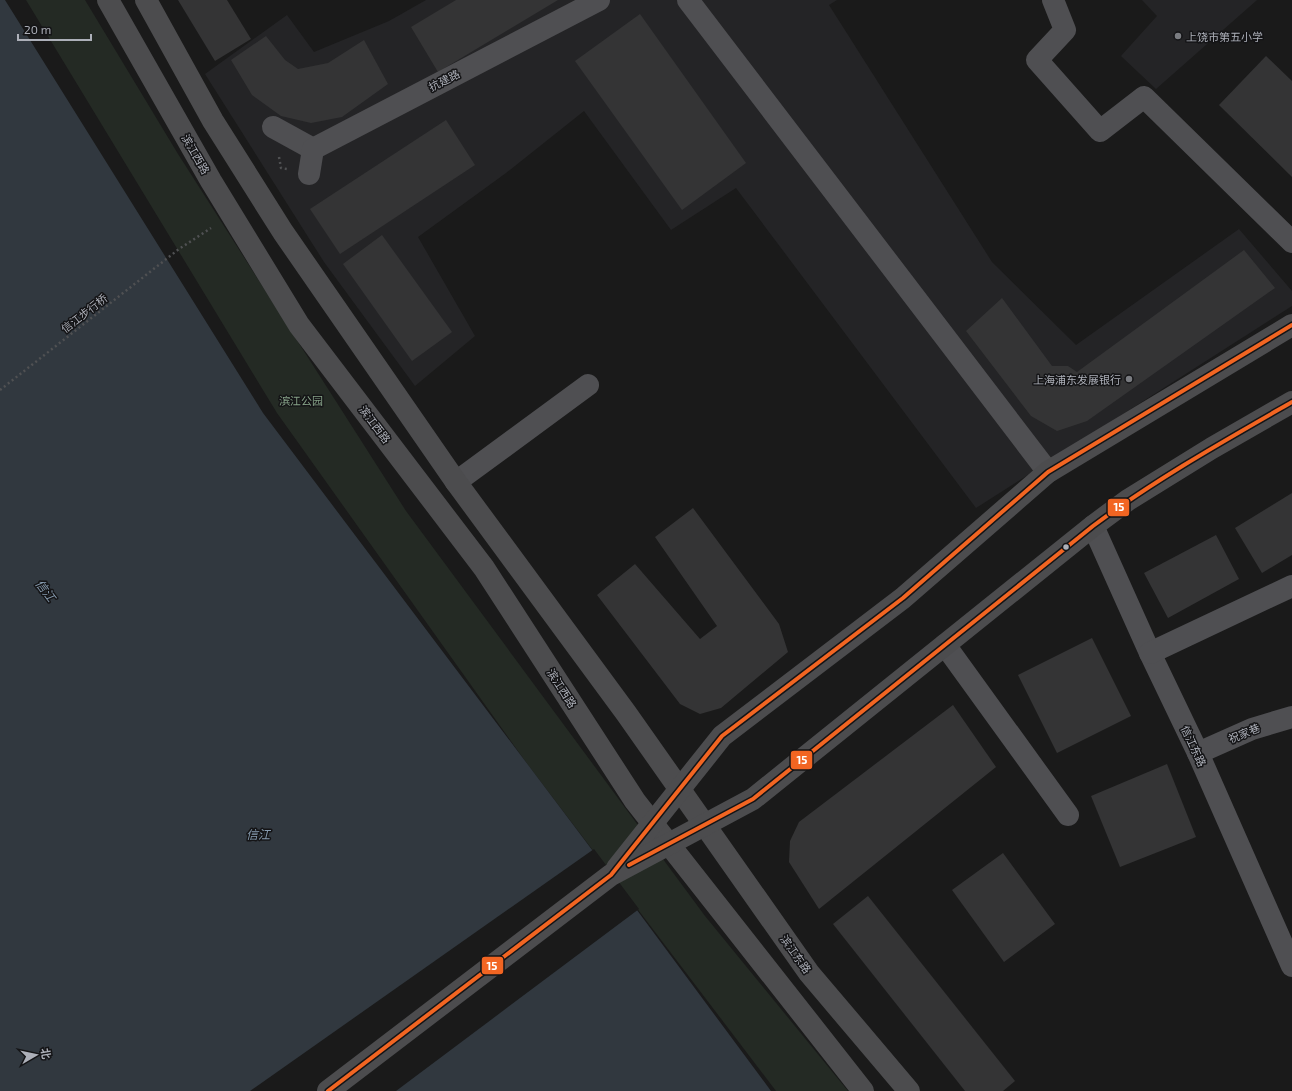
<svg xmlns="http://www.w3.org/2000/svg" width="1292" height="1091" viewBox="0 0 1292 1091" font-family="'Exo 2','Noto Sans SC',sans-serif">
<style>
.built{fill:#242426}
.green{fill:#242a24}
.water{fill:#31383f}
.pier{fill:#1a1a1a}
.building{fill:#343435}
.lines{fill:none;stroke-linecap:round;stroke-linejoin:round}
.path{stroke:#505153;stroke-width:2.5;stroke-dasharray:2 3;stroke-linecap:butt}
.minor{stroke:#4f4f52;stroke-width:22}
.major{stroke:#4c4c4e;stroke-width:22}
.bus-1-casing{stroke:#141416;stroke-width:7}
.bus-1{stroke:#f26522;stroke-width:4}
.poi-dot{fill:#7a7c81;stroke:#141416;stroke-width:1.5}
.bus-dot{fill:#adb0b9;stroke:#141416;stroke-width:1.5}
.labels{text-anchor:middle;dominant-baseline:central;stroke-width:3;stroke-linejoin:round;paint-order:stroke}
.poi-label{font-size:11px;fill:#adb0b9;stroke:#141416;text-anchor:start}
.street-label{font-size:11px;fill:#adb0b9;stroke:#141416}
.park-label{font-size:11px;fill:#86a288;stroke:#141416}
.water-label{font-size:12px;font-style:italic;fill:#879cb0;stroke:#141416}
.line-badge{stroke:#141416;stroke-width:1.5}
.badge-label{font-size:11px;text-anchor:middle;font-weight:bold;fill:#fff}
</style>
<rect width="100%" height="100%" fill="#1a1a1a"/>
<g class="built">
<polygon points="426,0 837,0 829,5 992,262 1076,345 1239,229 1292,291 1292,306 976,508 736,188 671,230 584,111 506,173 418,237 475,336 415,386 324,262 205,74 287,15 314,52 389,21"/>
<polygon points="1142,0 1257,0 1156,89 1121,56 1157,16"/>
</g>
<polygon class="green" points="26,0 85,0 178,154 406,511 705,916 848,1091 776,1091 528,765 277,413"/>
<polygon class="water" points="0,0 5,0 263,413 611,875 771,1091 0,1091"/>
<polygon class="pier" points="594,849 639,909 396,1091 250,1091"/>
<g class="building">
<polygon points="178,0 227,0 251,39 215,61"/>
<polygon points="456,0 558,0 438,72 411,27"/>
<polygon points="640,14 746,163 682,210 575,61"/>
<polygon points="266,36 285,60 298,69 328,63 364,40 388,84 342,117 311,123 281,116 252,95 231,60"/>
<polygon points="1266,56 1292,81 1292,177 1219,105"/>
<polygon points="446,120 475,165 340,254 310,209"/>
<polygon points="382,235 452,332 412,361 343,264"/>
<polygon points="1244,250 1275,288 1087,421 1057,431 1031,416 966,331 1002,298 1052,366 1068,366 1077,372"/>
<polygon points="1292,493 1292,555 1262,573 1235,528"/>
<polygon points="693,508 779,624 788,652 721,708 700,714 680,704 597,595 635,564 700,639 717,626 655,537"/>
<polygon points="1216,535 1239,579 1168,618 1144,573"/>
<polygon points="1092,638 1131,716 1057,753 1018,675"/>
<polygon points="953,705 996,767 819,909 789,862 790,841 799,822"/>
<polygon points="1167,764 1196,837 1120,867 1091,796"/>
<polygon points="1003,853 1055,924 1004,962 952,890"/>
<polygon points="868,896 1015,1081 1003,1091 965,1091 833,924"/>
</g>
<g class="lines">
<g class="path">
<polyline points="279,157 281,168 287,169"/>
<polyline points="0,390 179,249 211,228"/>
</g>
<g class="minor">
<polyline points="688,0 1048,472"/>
<polyline points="1053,0 1065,30 1037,60 1100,131 1144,97 1292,242"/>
<polyline points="273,127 313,149"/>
<polyline points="309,174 313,149 599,0"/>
<polyline points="456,482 588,385"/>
<polyline points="1093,526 1150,653 1198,753 1292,966"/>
<polyline points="945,645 1068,815"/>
<polyline points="1150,653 1292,586"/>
<polyline points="1198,753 1252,729 1292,717"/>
</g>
<g class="major">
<polyline points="108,0 211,181 299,325 484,568 635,801 863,1091"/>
<polyline points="146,0 213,121 283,232 456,482 626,713 809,973 909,1091"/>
<polyline points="617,868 722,736 903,598 1048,472 1292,325"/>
<polyline points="328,1091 611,875 753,799 1093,526 1128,500 1212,448 1292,402"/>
</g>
<g class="bus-1-casing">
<g id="bus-1">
<path d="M629 865 753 799 1093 526C1156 479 1224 441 1292 402"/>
<polyline points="328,1091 611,875 722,736 903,598 1048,472 1292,325"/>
</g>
</g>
<use href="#bus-1" class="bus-1"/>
</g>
<g class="poi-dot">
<circle cx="1178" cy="36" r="4"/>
<circle cx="1129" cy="379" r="4"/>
</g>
<circle class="bus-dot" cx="1066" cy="547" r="3.5"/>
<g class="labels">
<g class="poi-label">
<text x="1186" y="36">上饶市第五小学</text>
<text x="1121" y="379" text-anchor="end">上海浦东发展银行</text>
</g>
<g class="street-label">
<text transform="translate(444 80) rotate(-27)">抗建路</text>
<text transform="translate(196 154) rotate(60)">滨江西路</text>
<text transform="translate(84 313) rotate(-38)">信江步行桥</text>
<text transform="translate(375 424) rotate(53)">滨江西路</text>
<text transform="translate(562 688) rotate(57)">滨江西路</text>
<text transform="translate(1244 733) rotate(-22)">祝家巷</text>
<text transform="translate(1194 746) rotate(65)">信江东路</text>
<text transform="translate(796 954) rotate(54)">滨江东路</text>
</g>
<g class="park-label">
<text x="301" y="400">滨江公园</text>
</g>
<g class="water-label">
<text transform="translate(46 590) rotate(53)">信江</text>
<text x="258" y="834">信江</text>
</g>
</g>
<g class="line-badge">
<rect x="1107" y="498" width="23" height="19" rx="4" fill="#f26522"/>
<rect x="790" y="750" width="23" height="20" rx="4" fill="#f26522"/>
<rect x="481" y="956" width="23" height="19" rx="4" fill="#f26522"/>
</g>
<g class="badge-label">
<text x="1119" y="511">15</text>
<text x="802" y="764">15</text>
<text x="492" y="970">15</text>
</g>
<g transform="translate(36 1055) rotate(81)" stroke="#141416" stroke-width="3" paint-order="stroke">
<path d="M0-3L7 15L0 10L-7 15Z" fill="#adb0b9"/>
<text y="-6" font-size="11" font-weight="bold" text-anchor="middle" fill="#adb0b9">北</text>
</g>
<path d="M18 34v6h73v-6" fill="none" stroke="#adb0b9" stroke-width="2"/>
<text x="24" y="34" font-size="12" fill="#adb0b9" stroke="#141416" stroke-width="3" paint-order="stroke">20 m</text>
</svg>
